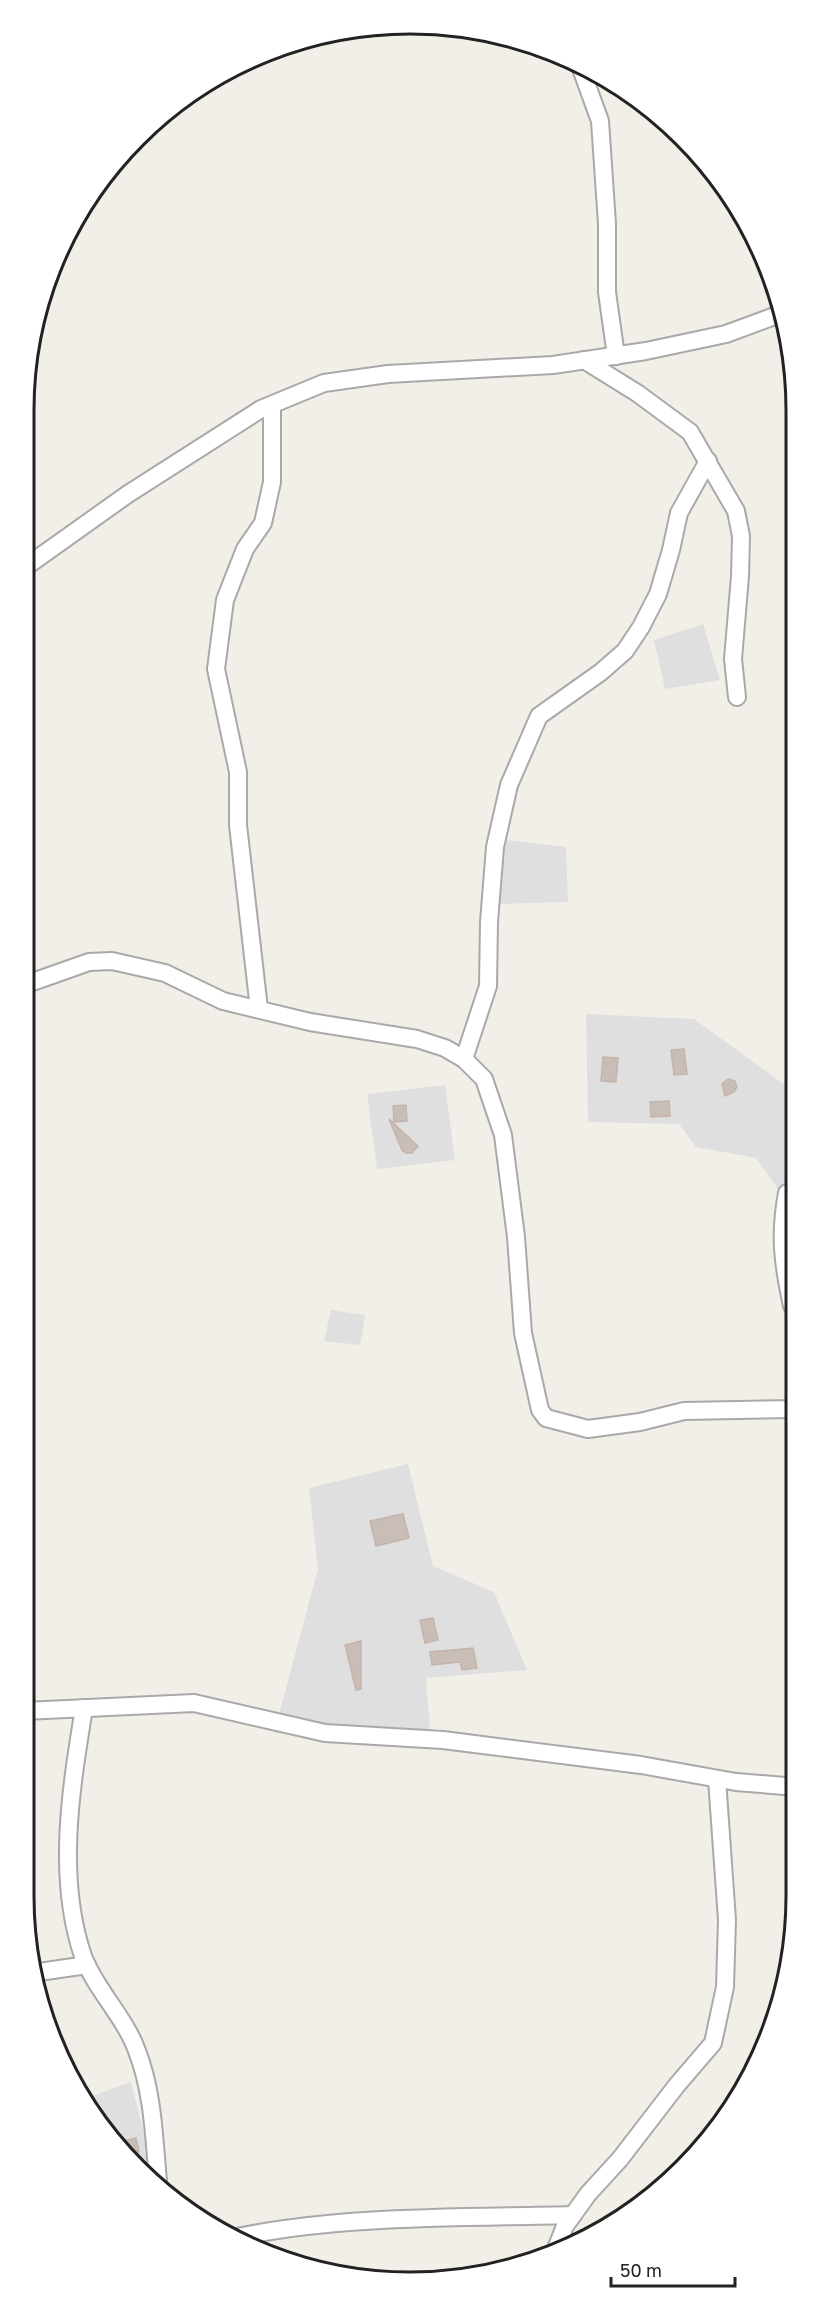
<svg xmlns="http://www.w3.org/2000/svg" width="821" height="2307" viewBox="0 0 821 2307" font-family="'Golos Text',sans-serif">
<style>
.residential{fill:#e0dfdf}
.building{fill:#c8beb7;stroke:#c5b4a9;stroke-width:1.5}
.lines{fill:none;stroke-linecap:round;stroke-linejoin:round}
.minor-casing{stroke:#a9a9a9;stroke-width:20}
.minor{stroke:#fff;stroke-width:16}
.rim{fill:none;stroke:#222;stroke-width:3}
</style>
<rect width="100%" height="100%" fill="#f2efe8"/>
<g class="residential">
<polygon points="703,624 720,680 665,689 654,640"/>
<polygon points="496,839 566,847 568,902 501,904"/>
<polygon points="586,1014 694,1019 792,1090 795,1093 795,1192 783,1196 756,1158 696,1147 679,1124 588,1122"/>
<polygon points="445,1085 455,1160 377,1169 367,1094"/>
<polygon points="331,1310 365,1315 360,1345 324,1341"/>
<polygon points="408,1464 433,1566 494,1592 527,1670 426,1678 431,1743 274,1733 318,1569 309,1488"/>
<polygon points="131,2082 152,2166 141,2168 120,2152 87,2098"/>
</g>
<g class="building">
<polygon points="684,1049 687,1074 674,1075 671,1050"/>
<polygon points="603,1057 618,1058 616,1082 601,1081"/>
<polygon points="728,1079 735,1081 737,1087 734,1092 725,1096 722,1084"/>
<polygon points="669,1101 670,1116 651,1117 650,1102"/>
<polygon points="406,1105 407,1121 394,1122 393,1106"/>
<polygon points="389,1119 418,1146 412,1153 406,1153 402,1150"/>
<polygon points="403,1514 409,1538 376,1546 370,1521"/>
<polygon points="433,1618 438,1640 425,1643 420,1620"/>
<polygon points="361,1641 361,1689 356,1690 345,1645"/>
<polygon points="473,1648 477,1668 462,1670 460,1662 432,1665 430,1652"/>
<polygon points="136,2138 139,2152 126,2155 123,2141"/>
</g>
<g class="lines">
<g class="minor-casing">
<g id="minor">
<polyline points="580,66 600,121 607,224 607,292 616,356"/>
<polyline points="584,360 637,393 690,432 736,511 741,536 740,576 733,659 737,697"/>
<polyline points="24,568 128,494 261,409 324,383 388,374 553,365 646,351 726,334 780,314"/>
<polyline points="24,985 89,962 112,961 165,973 223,1001 310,1022 417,1039 445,1048 464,1059 484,1079 503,1135 516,1237 523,1333 540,1410 546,1418 588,1429 640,1422 684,1411 796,1409"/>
<polyline points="259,1009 238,825 238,772 216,669 225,600 245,549 263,523 272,482 272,405"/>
<polyline points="464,1059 488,986 489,922 495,847 509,785 539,716 601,672 625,651 641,627 658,594 671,550 679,513 708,461"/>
<path d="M787 1193C779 1236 783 1264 792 1306L796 1311"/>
<path d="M84 1708C71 1788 56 1877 83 1956 94 1987 126 2019 137 2051 153 2092 154 2137 158 2181"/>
<polyline points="24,1711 194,1703 325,1733 443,1740 641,1765 736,1782 797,1787"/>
<polyline points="39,1972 87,1965"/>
<path d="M233 2238C340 2215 463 2218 573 2215"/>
<polyline points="556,2249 565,2226 588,2194 620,2159 677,2085 713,2043 725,1987 727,1920 717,1779"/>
</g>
</g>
<use href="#minor" class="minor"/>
</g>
<path d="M0 0H821V2307H0ZM410 34H410A376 376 0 0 1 786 410V1896A376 376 0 0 1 410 2272H410A376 376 0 0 1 34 1896V410A376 376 0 0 1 410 34Z" fill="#fff" fill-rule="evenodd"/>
<path class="rim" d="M410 34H410A376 376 0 0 1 786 410V1896A376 376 0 0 1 410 2272H410A376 376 0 0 1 34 1896V410A376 376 0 0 1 410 34Z"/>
<path d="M611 2277v9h124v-9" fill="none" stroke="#222222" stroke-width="3"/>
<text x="620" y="2277" font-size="18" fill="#222222" stroke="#ffffff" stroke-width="4.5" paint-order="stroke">50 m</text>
</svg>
